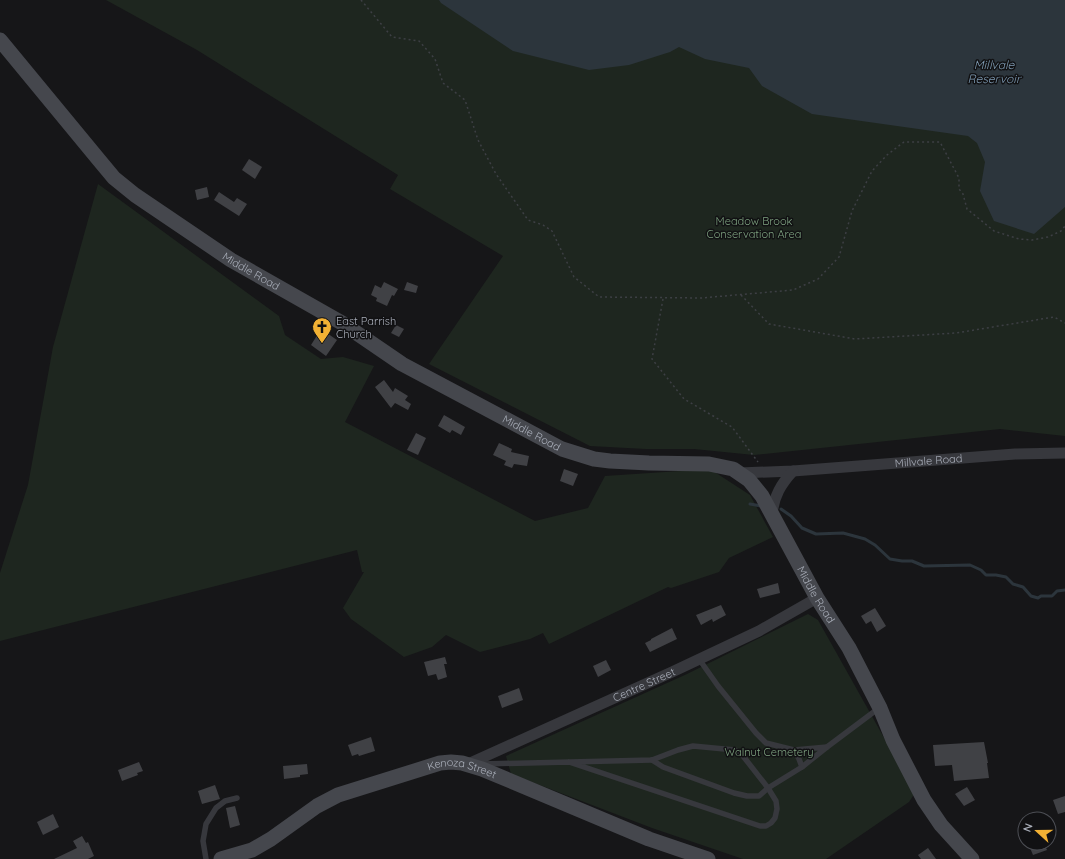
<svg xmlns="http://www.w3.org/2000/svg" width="1065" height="859" viewBox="0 0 1065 859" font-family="Quicksand,sans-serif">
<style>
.green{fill:#1e261f}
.water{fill:#2c353c}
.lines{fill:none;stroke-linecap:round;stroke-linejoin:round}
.stream{stroke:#2c353c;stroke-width:3}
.building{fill:#404145}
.path{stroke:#3d3f44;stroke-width:1.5;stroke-dasharray:2 3;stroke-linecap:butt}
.lane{stroke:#37383d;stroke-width:5.5}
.street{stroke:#37383d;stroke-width:11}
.secondary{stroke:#45474d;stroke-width:15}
.labels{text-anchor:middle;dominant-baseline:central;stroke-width:3;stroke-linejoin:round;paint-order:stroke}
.park-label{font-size:11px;fill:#7fa381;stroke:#111113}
.street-label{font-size:11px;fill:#a8adb8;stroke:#111113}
.poi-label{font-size:11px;fill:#a8adb8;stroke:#111113;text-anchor:start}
.water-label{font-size:12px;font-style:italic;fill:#7f9bb3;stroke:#111113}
</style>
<rect width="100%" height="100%" fill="#161618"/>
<g class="green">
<polygon points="106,0 1065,0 1065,436 1000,429 754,455 694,449 646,449 590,446 429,364 503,256 390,189 398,175 197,50"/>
<polygon points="98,184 279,316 285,335 321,359 343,357 374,366 345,422 535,521 588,508 605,476 710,469 750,495 773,537 729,558 719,572 671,588 668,587 549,644 543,633 530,639 480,652 446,635 432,647 404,657 351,619 343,608 364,572 362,572 357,550 0,641 0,573 28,485 53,347"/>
<polygon points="808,614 818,620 915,793 909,802 826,859 743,859 652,828 511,774 506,756 687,674"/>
</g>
<polygon class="water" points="439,0 1065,0 1065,207 1034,234 994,221 980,191 985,162 977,143 968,136 812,114 762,86 749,68 705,59 679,47 670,52 629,65 589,70 513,51 441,3"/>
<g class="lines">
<g class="stream">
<polyline points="750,504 761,506"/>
<polyline points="781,509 791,516 802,528 816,534 843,533 865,539 875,545 890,559 902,561 912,561 924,566 970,565 981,570 986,575 996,575 1006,577 1013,584 1023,587 1031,596 1038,598 1041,596 1052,596 1057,591 1065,590"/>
</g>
</g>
<g class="building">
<polygon points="249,159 262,167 255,179 242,170"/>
<polygon points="207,187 209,197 197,200 195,190"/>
<polygon points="219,192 234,202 237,198 247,204 239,216 214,200"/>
<polygon points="384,282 398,289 394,296 392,295 387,306 376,301 377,298 371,295 375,285 381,288"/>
<polygon points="407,282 418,286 416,293 404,290"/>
<polygon points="396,325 404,329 399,337 391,333"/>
<polygon points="321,329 337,340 326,356 311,345"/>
<polygon points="384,380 393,392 395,388 408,396 405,400 411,404 408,410 395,403 391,408 375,387"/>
<polygon points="444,415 465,427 461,435 452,430 450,433 438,426"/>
<polygon points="416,433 426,438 418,455 407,450"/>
<polygon points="499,443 512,449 511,452 529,456 527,466 514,464 512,468 504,465 506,461 493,455"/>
<polygon points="564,469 578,474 573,486 560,481"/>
<polygon points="778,583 780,593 760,598 757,589"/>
<polygon points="721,605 726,615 713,622 712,619 701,625 696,615"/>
<polygon points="875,608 886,626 877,632 871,621 866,624 861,616"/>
<polygon points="672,628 677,639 650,652 645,643 651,640 651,639"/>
<polygon points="445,657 447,664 444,664 447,677 438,680 436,674 428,676 424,662"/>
<polygon points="606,660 611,670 598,677 593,666"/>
<polygon points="519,688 523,700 502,708 498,696"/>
<polygon points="371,737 375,751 359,756 358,754 352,756 348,745"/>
<polygon points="984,742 988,763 987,763 989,778 954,781 952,765 935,766 933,745"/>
<polygon points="139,762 143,771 137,773 138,775 122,781 118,770"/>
<polygon points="307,764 308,774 300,775 300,777 284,779 283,766"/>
<polygon points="215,785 220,799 202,804 198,791"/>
<polygon points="967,787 975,800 964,806 955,794"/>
<polygon points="1065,796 1065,812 1058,814 1053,800"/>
<polygon points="235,806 240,825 230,828 226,808"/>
<polygon points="53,814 59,827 43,835 37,822"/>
<polygon points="82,836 86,843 88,842 94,856 88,859 54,859 77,848 73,841"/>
<polygon points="1028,843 1044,843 1047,850 1033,855"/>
<polygon points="928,848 936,859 921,859 918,855"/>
</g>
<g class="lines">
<g class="path">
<polyline points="361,0 392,37 419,41 435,59 443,83 465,100 478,140 496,174 528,220 543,225 552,231 574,277 599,297 701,298 793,290 818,279 839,257 852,211 872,171 887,155 904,142 940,142 959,178 959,189 963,194 967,209 994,231 1019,239 1032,240 1048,237 1061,231 1065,226"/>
<polyline points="741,295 769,324 855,339 956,333 1054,317 1065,323"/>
<polyline points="663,299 652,359 684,399 732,427 758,462"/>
</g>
<g class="lane">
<polyline points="827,747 879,708"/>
<polyline points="794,750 799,759 802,767"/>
<polyline points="652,760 663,767 734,793 747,796 759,796 768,788 802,767 827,747 794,750 766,743 756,733 718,686 699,659"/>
<polyline points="482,764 652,760 678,750 693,746 735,750 743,756 768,788 776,801 777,809 775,818 771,823 766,826 760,826 569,762"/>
<polyline points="206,859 203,841 206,824 216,808 225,801 237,798"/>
</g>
<g class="street">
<path id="s1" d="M739 473 793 471 1015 454 1065 453"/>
<path d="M772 514C774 496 781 484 793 471"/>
<path id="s2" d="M468 764 672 672 759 631 817 598"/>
</g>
<g class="secondary">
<path id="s3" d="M0 40 99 160 114 178 135 195 231 260 342 323 402 364 562 449 594 459 610 461 649 463 709 464 733 469 749 480 762 496 817 598 849 648 880 708 893 740 924 800 941 825 972 859"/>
<path id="s4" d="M221 859 252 850 271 839 317 806 338 795 440 763 451 762 462 763 482 769 649 839 708 859"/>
</g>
</g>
<defs>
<g id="church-pin" transform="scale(1)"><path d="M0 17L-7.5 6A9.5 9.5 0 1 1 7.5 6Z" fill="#f2b134" stroke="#111113"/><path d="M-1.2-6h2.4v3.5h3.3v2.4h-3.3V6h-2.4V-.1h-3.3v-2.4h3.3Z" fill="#111"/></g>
</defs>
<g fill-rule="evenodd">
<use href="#church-pin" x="322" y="327"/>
</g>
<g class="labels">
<g class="park-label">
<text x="754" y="221">Meadow Brook<tspan x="754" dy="13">Conservation Area</tspan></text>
<text x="769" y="752">Walnut Cemetery</text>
</g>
<g class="street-label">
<text stroke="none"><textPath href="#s3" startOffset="345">Middle Road</textPath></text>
<text stroke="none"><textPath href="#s3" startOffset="669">Middle Road</textPath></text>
<text stroke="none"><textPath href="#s1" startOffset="190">Millvale Road</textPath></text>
<text stroke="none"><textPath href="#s3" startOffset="1029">Middle Road</textPath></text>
<text stroke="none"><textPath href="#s2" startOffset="193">Centre Street</textPath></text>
<text stroke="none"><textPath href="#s4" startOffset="264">Kenoza Street</textPath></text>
</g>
<g class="poi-label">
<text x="336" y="321">East Parrish<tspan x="336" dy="13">Church</tspan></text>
</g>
<g class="water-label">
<text x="994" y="64">Millvale<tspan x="994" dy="14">Reservoir</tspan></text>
</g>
</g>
<g transform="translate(1037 831) rotate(291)"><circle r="19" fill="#111113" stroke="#4d4f55"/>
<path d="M0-3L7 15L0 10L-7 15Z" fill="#f2b134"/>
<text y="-6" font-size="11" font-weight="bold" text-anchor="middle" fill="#a8adb8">N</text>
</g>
</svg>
